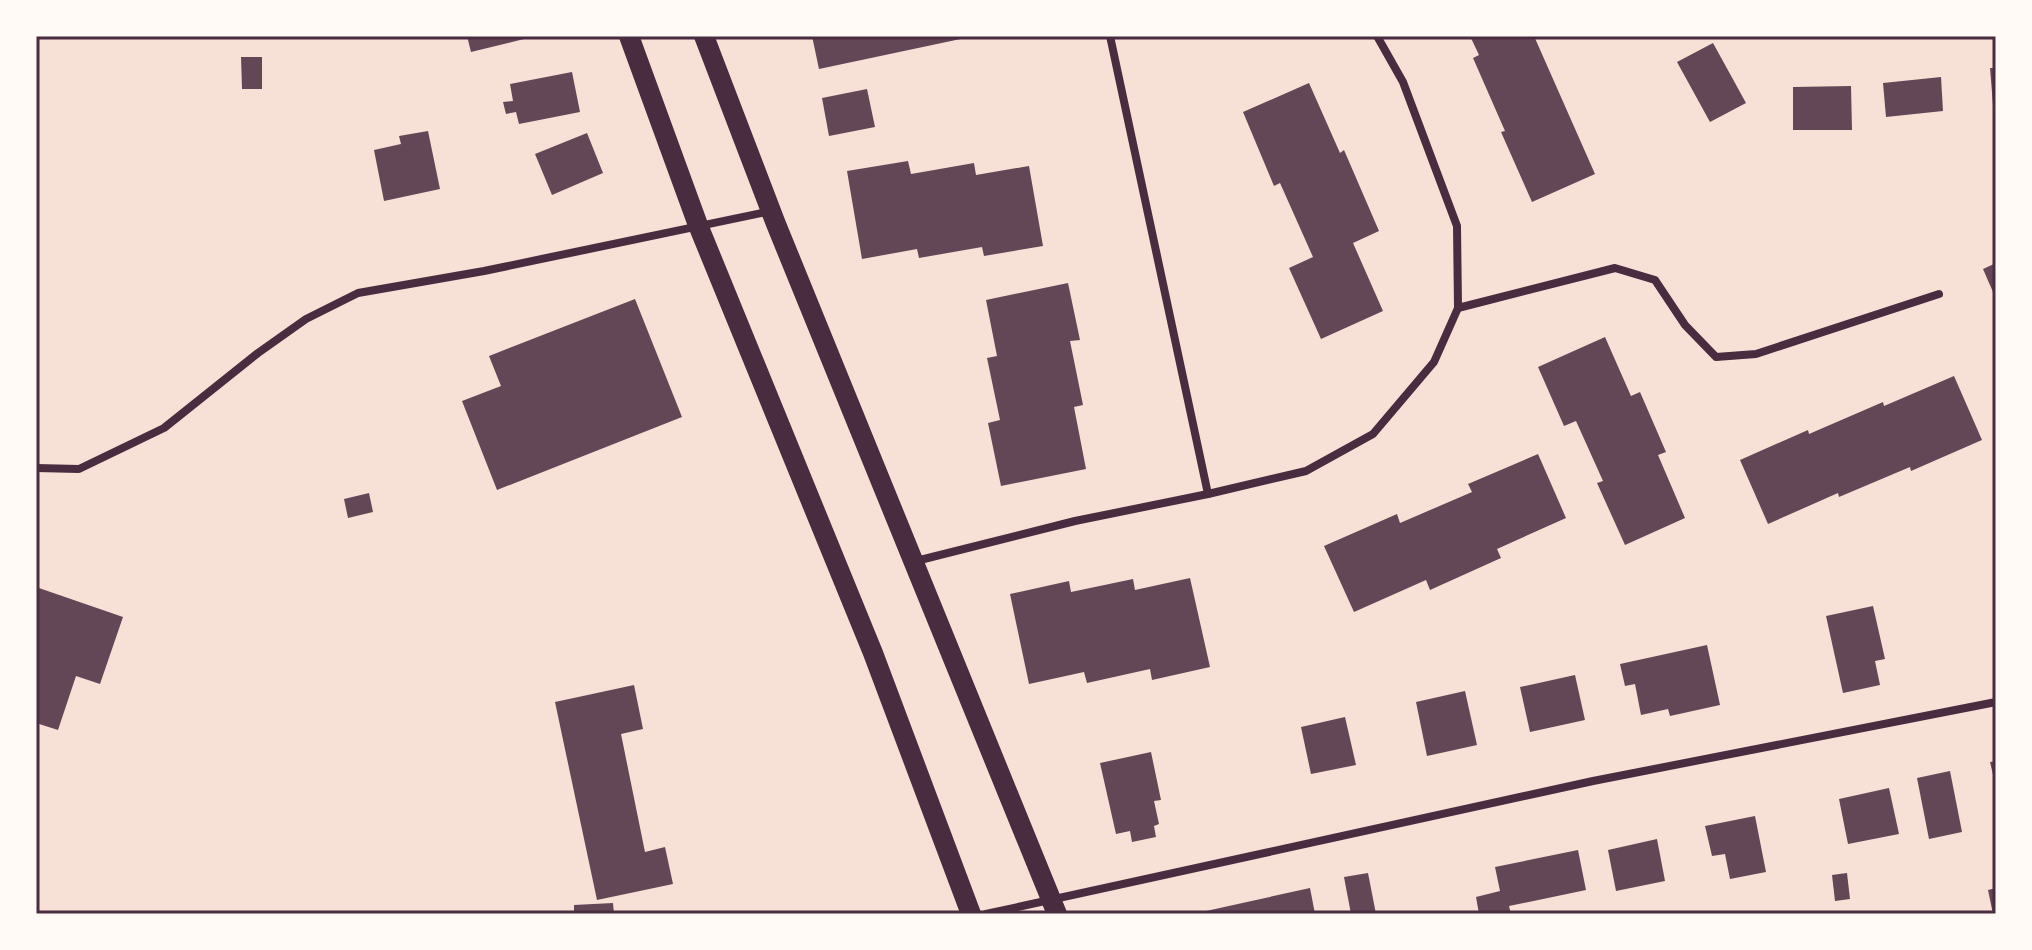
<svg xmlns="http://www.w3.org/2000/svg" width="2032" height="950" viewBox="0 0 2032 950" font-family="'PT Sans',sans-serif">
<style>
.building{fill:#644757}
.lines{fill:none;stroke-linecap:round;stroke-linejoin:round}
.minor{stroke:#4a2c40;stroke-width:8}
.primary{stroke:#4a2c40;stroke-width:20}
.neatline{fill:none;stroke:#4a2c40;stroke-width:3}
</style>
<rect width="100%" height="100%" fill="#f7e1d7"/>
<g class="building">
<polygon points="467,36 532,36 532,37 471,52"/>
<polygon points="812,36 970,36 970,37 819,69"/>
<polygon points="1470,36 1534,36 1595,174 1532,202 1501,132 1505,131 1473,58 1479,55"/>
<polygon points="1713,43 1746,103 1710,122 1677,62"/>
<polygon points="241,57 262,57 262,89 242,89"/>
<polygon points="1990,68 1996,68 1996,105 1993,105"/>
<polygon points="572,72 580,112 519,124 516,112 506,114 503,102 513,101 510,84"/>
<polygon points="1941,77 1943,111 1886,117 1883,83"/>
<polygon points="1309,83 1340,153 1344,150 1379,231 1353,243 1383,311 1321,339 1289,268 1313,257 1280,183 1274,186 1243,112"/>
<polygon points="1851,86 1852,130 1793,130 1793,87"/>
<polygon points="867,89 875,127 829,136 822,98"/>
<polygon points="428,131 440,189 384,201 374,150 401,144 399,136"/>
<polygon points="587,133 603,173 552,195 535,154"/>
<polygon points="908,161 911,174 974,163 976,175 1029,166 1043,246 984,256 982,247 919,258 917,249 862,259 847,171"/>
<polygon points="1996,263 1996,299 1983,269"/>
<polygon points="1068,283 1080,340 1070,341 1083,405 1074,407 1086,469 1001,486 988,423 1000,420 987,358 997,356 986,300"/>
<polygon points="635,299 682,417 497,490 462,401 501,386 489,356"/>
<polygon points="1605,337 1631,396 1640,392 1666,452 1658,455 1685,518 1625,545 1597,483 1603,481 1576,421 1564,426 1538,367"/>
<polygon points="1954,376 1982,440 1911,471 1910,467 1839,497 1838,493 1768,524 1740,460 1808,430 1809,434 1883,402 1884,406"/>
<polygon points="1538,454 1566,518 1497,549 1501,558 1430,590 1426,580 1354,612 1324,546 1397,514 1400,523 1472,492 1468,484"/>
<polygon points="369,493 373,512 348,518 344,499"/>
<polygon points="1190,578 1210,667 1152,680 1150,669 1087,683 1084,672 1029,684 1010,594 1069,581 1071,592 1133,579 1135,590"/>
<polygon points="36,587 123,617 100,684 76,676 58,730 36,723"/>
<polygon points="1873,606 1885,659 1875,661 1880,685 1843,693 1826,616"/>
<polygon points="1707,645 1720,705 1670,716 1668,709 1641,715 1635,684 1625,686 1620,664"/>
<polygon points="1575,675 1585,720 1530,732 1520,687"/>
<polygon points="634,685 643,729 621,734 645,852 665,847 673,884 597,900 555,702"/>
<polygon points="1465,691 1477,745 1427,756 1416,702"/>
<polygon points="1345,717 1356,765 1311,774 1301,727"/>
<polygon points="1151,752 1161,800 1154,801 1159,824 1154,826 1156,837 1132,842 1130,831 1116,834 1100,763"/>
<polygon points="1996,761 1996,783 1995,783 1990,762"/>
<polygon points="1950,771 1962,832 1929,839 1917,778"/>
<polygon points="1889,788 1899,834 1848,844 1839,799"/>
<polygon points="1755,816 1766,872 1730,879 1725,854 1712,856 1705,826"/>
<polygon points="1657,839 1665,881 1616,891 1608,850"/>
<polygon points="1578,850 1586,890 1509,906 1511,914 1479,914 1476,897 1500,891 1495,867"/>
<polygon points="1368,873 1376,914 1351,914 1344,877"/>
<polygon points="1847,873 1850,899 1835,901 1832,875"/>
<polygon points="1310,888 1315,914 1197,914 1197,913"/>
<polygon points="1996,888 1996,914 1993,914 1988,890"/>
<polygon points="613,903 614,914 574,914 574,905"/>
</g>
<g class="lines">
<g class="minor">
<polyline points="1110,36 1208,494"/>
<polyline points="1458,308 1615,268 1655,280 1685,325 1716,357 1756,354 1939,294"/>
<polyline points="36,468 79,469 164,428 258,353 306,319 358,293 484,271 771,211"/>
<polyline points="916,561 1075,521 1208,494 1306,471 1373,434 1434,362 1458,308 1457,226 1403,82 1377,36"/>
<polyline points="986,914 1593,781 1996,702"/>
</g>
<g class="primary">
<polyline points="629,36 698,225 873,653 971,914"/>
<polyline points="704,36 776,224 1057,914"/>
</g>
</g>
<rect width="2032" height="950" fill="none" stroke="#fffaf5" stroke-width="76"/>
<rect x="38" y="38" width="1956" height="874" class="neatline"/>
</svg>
